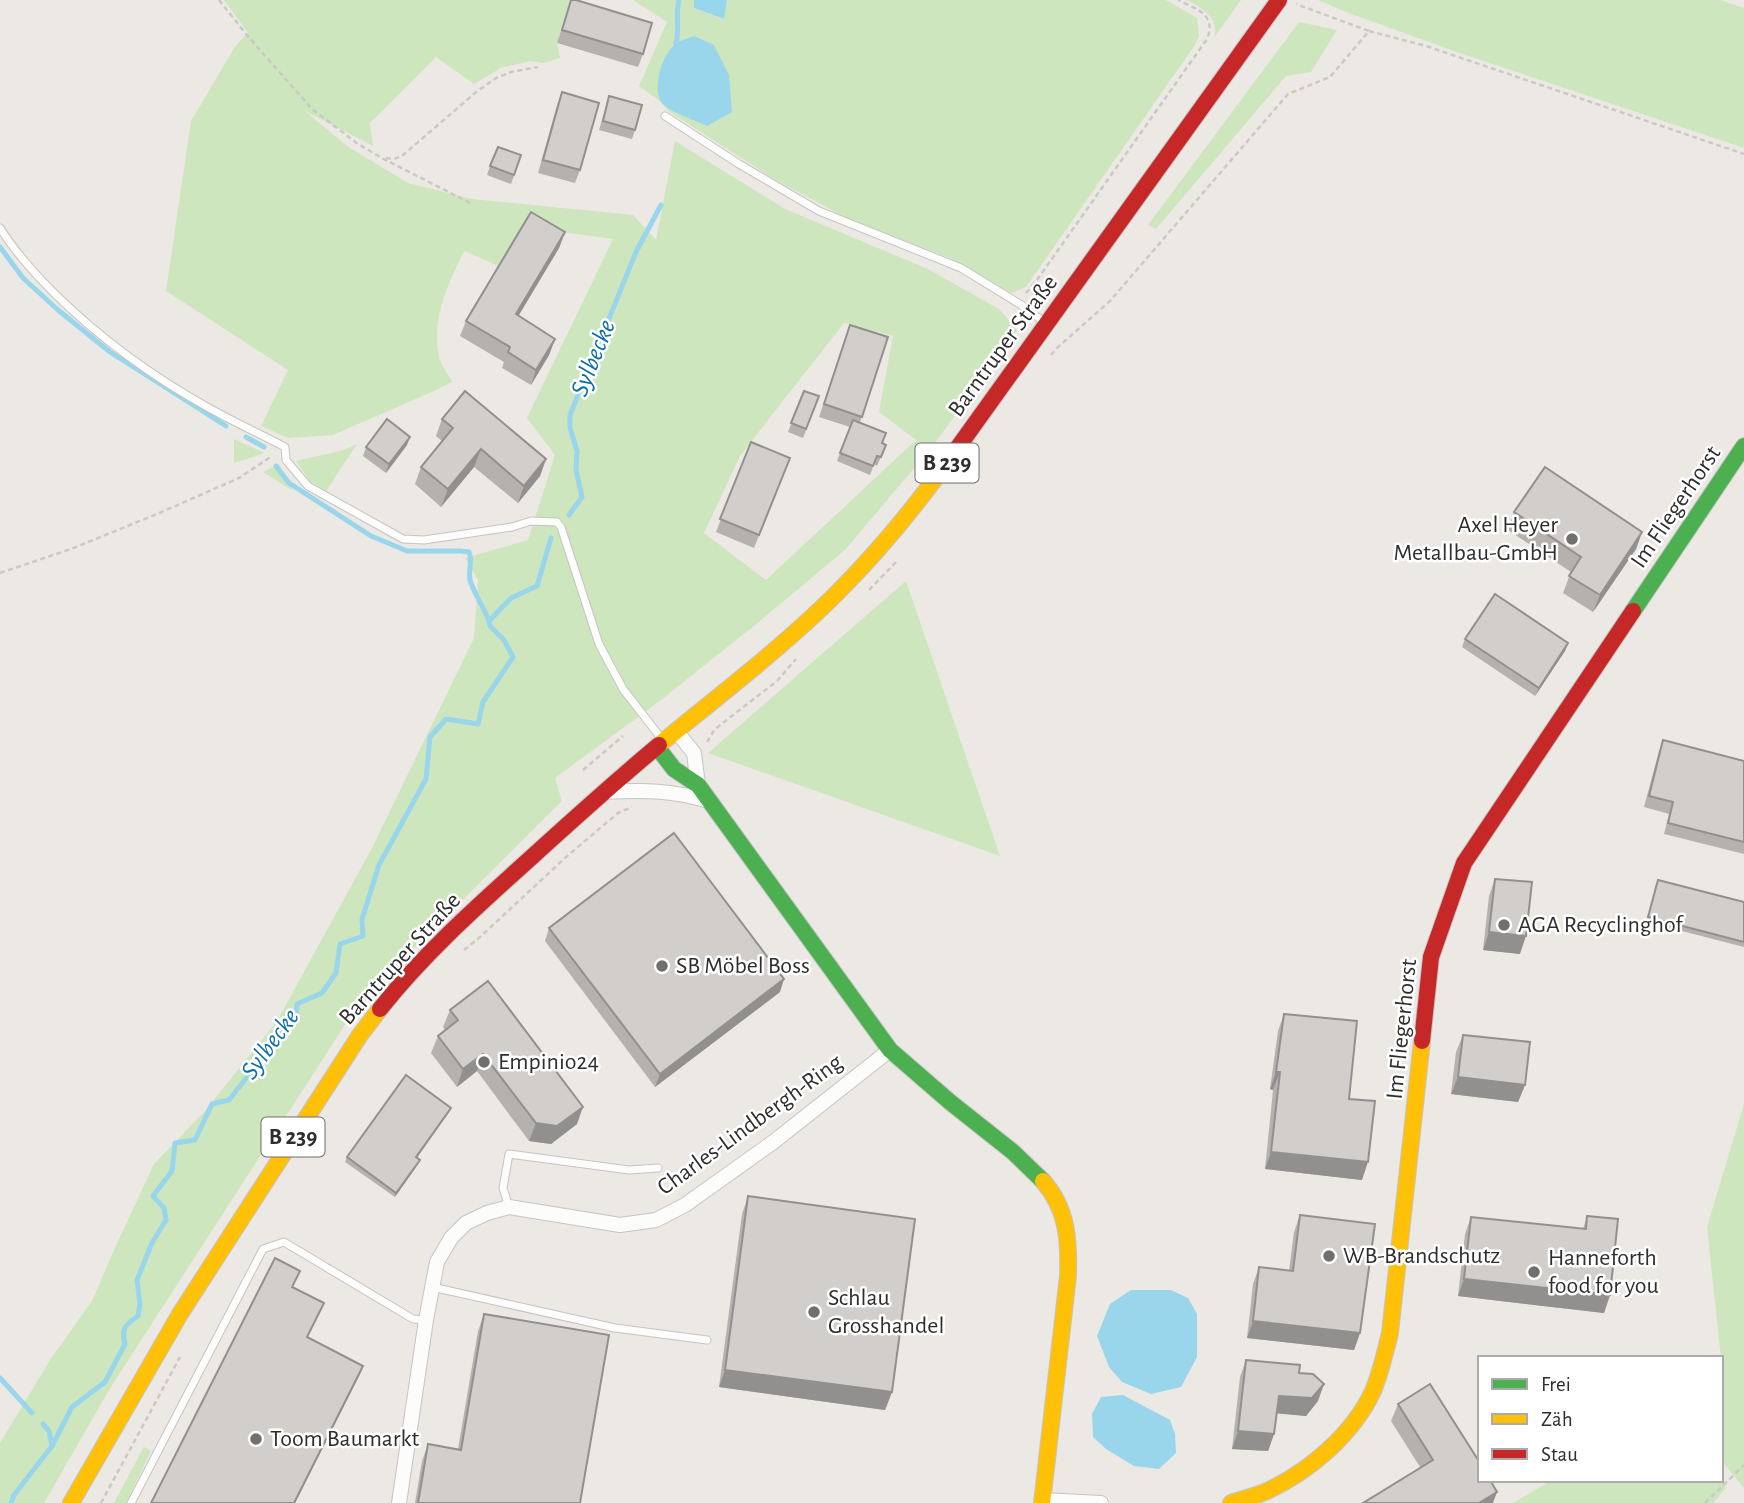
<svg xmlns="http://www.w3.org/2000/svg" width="1744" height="1503" viewBox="0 0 1744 1503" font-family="'Alegreya Sans',sans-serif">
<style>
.green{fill:#cee6be;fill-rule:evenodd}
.water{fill:#99d6ec}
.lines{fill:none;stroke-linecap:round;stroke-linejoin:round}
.stream{stroke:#99d6ec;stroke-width:5}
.lane-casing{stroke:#c5c4c5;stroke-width:9}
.street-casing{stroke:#c5c4c5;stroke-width:16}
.fast-casing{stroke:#c5c4c5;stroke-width:18}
.slow-casing{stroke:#c5c4c5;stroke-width:18}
.jam-casing{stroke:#c5c4c5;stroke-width:18}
.path{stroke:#c9c9c8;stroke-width:2.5;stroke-dasharray:5 3.5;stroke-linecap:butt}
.lane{stroke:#fcfcfb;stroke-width:7}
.street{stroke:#fcfcfb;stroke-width:14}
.fast{stroke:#4caf50;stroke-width:16}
.slow{stroke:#ffc107;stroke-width:16}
.jam{stroke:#c62828;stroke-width:16}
.wall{fill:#b4b1af}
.shaded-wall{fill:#92908e}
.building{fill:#d1cecb;stroke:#92908e;stroke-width:2}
.poi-dot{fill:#706f6e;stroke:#fff;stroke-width:2.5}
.labels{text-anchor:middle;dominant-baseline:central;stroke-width:5;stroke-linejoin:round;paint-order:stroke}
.shield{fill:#fff;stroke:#6d6d6d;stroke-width:2}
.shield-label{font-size:23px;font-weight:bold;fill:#2e2e2e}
.street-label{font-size:24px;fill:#2e2e2e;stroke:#fff}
.poi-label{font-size:24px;fill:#2e2e2e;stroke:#fff;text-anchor:start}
.water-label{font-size:26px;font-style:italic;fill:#0d6fa3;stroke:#fff}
</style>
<rect width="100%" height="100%" fill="#ece8e4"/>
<g class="green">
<path d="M224 0H570L557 43 560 58 544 63 530 61 501 68 474 84 436 57 370 123 373 146 305 111 347 146 408 183 472 199 633 215 656 240 675 141 785 209 928 269 999 309 1017 330 932 447 845 550 760 621 661 700 555 778 562 801 359 1003 109 1390 44 1503H0V1443L50 1360 92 1301 114 1250 154 1164 204 1112 277 1021 372 848 474 638 478 580 465 558 528 540 555 455 527 418 613 239 526 227 501 267 464 251C448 284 431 319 439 357 441 365 448 374 452 382L434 391 333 435 288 438 261 426 288 370 166 291 191 121 236 45 248 33ZM844 323 893 336 879 412 916 440 766 580 704 533 740 456Z"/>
<polygon points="633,0 694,0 694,8 723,19 727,0 1166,0 1197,18 1199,36 1195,45 1026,287 1011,293 950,258 849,219 774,179 668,111 661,102 639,86 667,22"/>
<path d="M1186 0H1241L1214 38C1220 18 1201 7 1186 0Z"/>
<polygon points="1318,0 1720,0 1744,8 1744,148 1454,51 1346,12"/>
<polygon points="1299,22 1337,30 1311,72 1286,76 1156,229 1148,225"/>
<polygon points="234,439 265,453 234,463"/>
<polygon points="357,444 326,491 310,481 296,461 340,451"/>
<polygon points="279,464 293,491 263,472"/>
<polygon points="906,581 1000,856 708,753"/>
<polygon points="1744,1104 1744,1488 1721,1460 1721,1358 1707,1227"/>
<polygon points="144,1447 151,1451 126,1503 114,1503"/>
<polygon points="1552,1480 1720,1480 1726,1488 1713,1503 1513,1503"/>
</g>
<g class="water">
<polygon points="694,0 727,0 724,19 694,8"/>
<path d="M694 36 714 45 729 75 732 112 707 126C696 120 670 113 662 103 651 88 663 51 678 42 682 40 689 38 694 36Z"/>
<polygon points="1131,1290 1171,1290 1188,1298 1197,1314 1197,1357 1181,1387 1151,1394 1122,1382 1109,1367 1097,1336 1110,1304"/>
<polygon points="1123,1395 1170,1420 1175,1434 1176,1453 1159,1469 1134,1466 1106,1449 1093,1437 1092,1414 1101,1397"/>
</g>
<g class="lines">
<g class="stream">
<path d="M676 43C680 29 675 14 679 0"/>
<polyline points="0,247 23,278 58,310 110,352 226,426"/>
<polyline points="246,437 264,447"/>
<path d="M276 466 289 483 371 536 388 543 407 551H460L469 552C473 562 468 570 470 580 474 594 484 607 489 621"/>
<polyline points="569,515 582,497 576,470 577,451 570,428 570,415 636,252 661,205"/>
<polyline points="0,1378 32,1413"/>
<polyline points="43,1424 49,1431 52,1446"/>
<path d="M11 1503 14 1495 52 1446 72 1407 105 1382 125 1344C121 1328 125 1325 138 1316L140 1304 137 1280 152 1243 166 1220 164 1208 153 1196 172 1171 175 1143 195 1140 212 1104 229 1100 277 1039 283 1024 296 1017 297 1004 322 993 336 973 340 944 363 936 362 919 379 865 426 779 430 737 446 719 478 724 483 702 513 657 504 640 490 626 489 621 511 598 537 586 551 538"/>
</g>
<g class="lane-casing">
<g id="lane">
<polyline points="665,116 739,164 819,211 961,268 1023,306 1044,322"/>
<path d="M0 228C15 252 35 274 55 294 100 338 153 377 209 408 234 422 260 434 285 447L286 460 308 486 394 534 403 539 424 540 512 527 531 521 557 522 561 527 599 644 623 689 661 738"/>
<polyline points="509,1207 503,1188 509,1154 629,1170 658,1168"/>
<polyline points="432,1287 615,1328 707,1340"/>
<polyline points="131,1503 263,1249 284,1242 413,1319 425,1320"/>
</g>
</g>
<g class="street-casing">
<g id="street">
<polyline points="676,731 694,753 698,785"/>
<path d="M605 792C645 790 670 790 709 801"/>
<polyline points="1042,1500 1101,1503"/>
<polyline points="399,1503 426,1320 437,1262 451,1238 466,1223 487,1213 509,1207 620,1225 656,1220 685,1205 772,1143 890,1050"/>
</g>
</g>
<g class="fast-casing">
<g id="fast">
<polyline points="1633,611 1744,446"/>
<polyline points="657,747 674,769 698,785 890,1050 950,1102 1013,1152 1043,1181"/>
</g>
</g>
<g class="slow-casing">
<g id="slow">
<path d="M659 745C718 696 782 648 837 593 880 550 920 501 956 450"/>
<polyline points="71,1503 180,1314 360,1035 380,1009"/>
<path d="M1042 1503 1068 1276C1069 1241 1068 1210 1043 1181"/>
<path d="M1231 1503C1243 1499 1256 1496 1267 1491 1310 1471 1353 1434 1373 1391 1381 1372 1385 1353 1390 1333L1422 1041"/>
</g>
</g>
<g class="jam-casing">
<g id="jam">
<polyline points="956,450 1279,0"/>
<path d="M380 1009C422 956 473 910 523 865 567 825 612 784 659 745"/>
<polyline points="1422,1041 1431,957 1464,863 1633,611"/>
</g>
</g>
<g class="path">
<polyline points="219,0 246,34 312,109 358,144 382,158 470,203"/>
<polyline points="1369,31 1426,46 1744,154"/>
<polyline points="386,158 394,159 402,156 475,93 496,78 511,72 538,67"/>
<path d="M1026 293 1037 280 1207 39C1217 14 1196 9 1178 0"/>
<polyline points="1051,355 1057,348 1110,301 1288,94 1330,77 1369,31 1296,4"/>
<polyline points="0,573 71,549 157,514 239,478 272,456"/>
<polyline points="869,590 896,562"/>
<polyline points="707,742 715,729 777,681 796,659"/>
<polyline points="583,770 623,736"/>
<polyline points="464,950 479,938 566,857 618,813 632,807"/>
<polyline points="101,1503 180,1357"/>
<polyline points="1705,1503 1744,1465"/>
</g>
<use href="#lane" class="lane"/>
<use href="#street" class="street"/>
<use href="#fast" class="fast"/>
<use href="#slow" class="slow"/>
<use href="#jam" class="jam"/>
</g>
<g class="wall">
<polygon points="571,0 643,54 638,67 557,43"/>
<polygon points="562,92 580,170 575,183 538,173 557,105"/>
<polygon points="609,96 635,130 632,139 599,130"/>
<polygon points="521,155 511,184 487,175 490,166"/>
<polygon points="565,232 559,248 518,316 555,339 549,355 531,385 502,368 504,362 460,336 466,321"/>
<polygon points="888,337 860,422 882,443 886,445 877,466 874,464 870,475 837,461 850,427 819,417 845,338"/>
<polygon points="804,391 819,396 803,438 788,432"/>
<polygon points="442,419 546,459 540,476 518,503 474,467 441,507 415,484 421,467 442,441 436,436"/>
<polygon points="751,442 790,458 754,548 716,532"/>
<polygon points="407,445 386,473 363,456 366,447"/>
<polygon points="1514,512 1642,532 1636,549 1593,612 1563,593 1571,572 1508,530"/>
<polygon points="1465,639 1568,643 1565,651 1535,696 1462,647"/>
<polygon points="1663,740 1744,761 1744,854 1664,834 1669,814 1644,807 1659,751"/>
<polygon points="1495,879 1520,954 1483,950 1489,896"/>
<polygon points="1656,884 1744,902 1744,947 1647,922"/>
<polygon points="549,928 780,992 655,1087 545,941"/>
<polygon points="450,1010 577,1124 551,1144 529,1141 477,1071 457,1087 431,1053 438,1036 445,1030 443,1027"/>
<polygon points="1284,1014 1349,1099 1362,1180 1265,1169 1273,1090 1270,1089 1278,1031"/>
<polygon points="1463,1035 1525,1085 1518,1102 1451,1094 1456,1052"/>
<polygon points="449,1112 417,1158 418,1164 395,1197 345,1162 347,1157"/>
<polygon points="748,1196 892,1392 885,1410 719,1387 742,1214"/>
<polygon points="1300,1215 1360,1333 1354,1350 1247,1338 1253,1284 1259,1267 1289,1271 1294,1232"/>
<polygon points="1587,1216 1610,1295 1604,1313 1458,1296 1465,1234 1471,1217 1583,1229"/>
<polygon points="484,1314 580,1503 415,1503 422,1461 428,1444 458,1449 478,1331"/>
<polygon points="1246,1360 1299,1373 1318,1401 1306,1416 1277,1413 1274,1434 1268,1451 1232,1449 1240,1377"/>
<polygon points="1398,1404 1493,1503 1420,1467 1391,1421"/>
</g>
<g class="shaded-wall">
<polygon points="565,232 559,248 510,330 516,314"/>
<polygon points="555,339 549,355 531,385 536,370"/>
<polygon points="410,437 407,445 386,473 389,464"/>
<polygon points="481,449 474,467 441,507 448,489"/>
<polygon points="546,459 540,476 518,503 524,486"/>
<polygon points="1642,532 1636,549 1593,612 1600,595"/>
<polygon points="1568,643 1565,651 1535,696 1539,688"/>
<polygon points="1489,932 1526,936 1520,954 1483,950"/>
<polygon points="784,979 780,992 655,1087 660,1074"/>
<polygon points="483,1054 477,1071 457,1087 463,1069"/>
<polygon points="1276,1072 1280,1072 1273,1090 1270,1089"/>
<polygon points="1458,1077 1525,1085 1518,1102 1451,1094"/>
<polygon points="583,1107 577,1124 551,1144 529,1141 536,1123"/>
<polygon points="451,1108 449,1112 414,1161 416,1157"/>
<polygon points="1271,1152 1368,1162 1362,1180 1265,1169"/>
<polygon points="420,1160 418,1164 395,1197 396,1193"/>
<polygon points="1464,1279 1610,1295 1604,1313 1458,1296"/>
<polygon points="1253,1321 1360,1333 1354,1350 1247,1338"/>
<polygon points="363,1366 360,1374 295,1503 294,1503"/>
<polygon points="725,1370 892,1392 885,1410 719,1387"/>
<polygon points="1324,1384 1318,1401 1306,1416 1273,1413 1279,1396"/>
<polygon points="1238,1431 1274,1434 1268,1451 1232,1449"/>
<polygon points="1497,1492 1493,1503 1479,1503"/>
</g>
<g class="building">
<polygon points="571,0 576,0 652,23 643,54 562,30"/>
<polygon points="562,92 599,103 580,170 543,160"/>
<polygon points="609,96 642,105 635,130 603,121"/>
<polygon points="498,147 521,155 514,175 490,166"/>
<polygon points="531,212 565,232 516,314 555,339 536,370 508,352 510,347 466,321"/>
<polygon points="850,325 888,337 862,417 824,404"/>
<polygon points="465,391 546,459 524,486 481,449 448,489 421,467 453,428 442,419"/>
<polygon points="804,391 819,396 806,429 791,423"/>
<polygon points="387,419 410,437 389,464 366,447"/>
<polygon points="853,420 886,433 882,443 886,445 881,457 877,456 873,466 840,453"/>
<polygon points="751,442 790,458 759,535 720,519"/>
<polygon points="1545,467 1642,532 1600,595 1569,576 1581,557 1514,512"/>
<polygon points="1495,594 1568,643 1539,688 1465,639"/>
<polygon points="1663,740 1744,761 1744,842 1668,823 1673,802 1649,796"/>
<polygon points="674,833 784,979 660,1074 549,928"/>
<polygon points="1495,879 1532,882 1526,936 1489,932"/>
<polygon points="1658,880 1744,902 1744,942 1648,917"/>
<polygon points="488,981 583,1107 557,1126 536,1123 483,1054 463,1069 438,1036 458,1020 450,1010"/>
<polygon points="1284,1014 1357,1021 1349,1099 1375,1101 1368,1162 1271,1152 1280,1072 1276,1072"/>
<polygon points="1463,1035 1530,1042 1525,1085 1458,1077"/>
<polygon points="406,1075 451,1108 416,1157 420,1160 396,1193 347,1157"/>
<polygon points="748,1196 915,1219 892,1392 725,1370"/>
<polygon points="1300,1215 1375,1224 1360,1333 1253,1321 1259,1267 1293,1271"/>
<polygon points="1587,1216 1618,1219 1610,1295 1464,1279 1471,1217 1586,1229"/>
<polygon points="275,1258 300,1271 292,1287 324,1303 307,1337 363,1366 294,1503 151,1503"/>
<polygon points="484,1314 609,1335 580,1503 418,1503 428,1444 461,1450"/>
<polygon points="1246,1360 1300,1365 1299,1373 1313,1374 1324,1384 1312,1398 1279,1396 1274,1434 1238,1431"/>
<polygon points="1430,1384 1480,1463 1480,1480 1490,1480 1497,1492 1479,1503 1363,1503 1433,1460 1398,1404"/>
</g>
<g class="poi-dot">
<circle cx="1572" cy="539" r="7"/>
<circle cx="1504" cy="925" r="7"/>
<circle cx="662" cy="966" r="7"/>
<circle cx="484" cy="1062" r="7"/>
<circle cx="1329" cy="1256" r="7"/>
<circle cx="1534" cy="1272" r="7"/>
<circle cx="814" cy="1312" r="7"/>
<circle cx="256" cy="1439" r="7"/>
</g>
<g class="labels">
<g class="shield">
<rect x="915.5" y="443.5" width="63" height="39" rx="5"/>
<rect x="261.5" y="1117.5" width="63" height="39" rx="5"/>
</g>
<g class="shield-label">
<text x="947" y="463">B 239</text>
<text x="293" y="1137">B 239</text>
</g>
<g class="street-label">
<text transform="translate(1003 346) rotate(-54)">Barntruper Straße</text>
<text transform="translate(1676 507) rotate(-56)">Im Fliegerhorst</text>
<text transform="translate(400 959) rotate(-48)">Barntruper Straße</text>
<text transform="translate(1402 1029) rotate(-84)">Im Fliegerhorst</text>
<text transform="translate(750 1125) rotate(-36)">Charles-Lindbergh-Ring</text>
</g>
<g class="poi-label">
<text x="1558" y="525" text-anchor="end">Axel Heyer<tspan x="1558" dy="28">Metallbau-GmbH</tspan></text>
<text x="1518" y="925">AGA Recyclinghof</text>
<text x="676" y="966">SB Möbel Boss</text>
<text x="498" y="1062">Empinio24</text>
<text x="1343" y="1256">WB-Brandschutz</text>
<text x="1548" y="1258">Hanneforth<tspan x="1548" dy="28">food for you</tspan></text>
<text x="828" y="1298">Schlau<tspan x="828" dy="28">Grosshandel</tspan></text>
<text x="270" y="1439">Toom Baumarkt</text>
</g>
<g class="water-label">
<text transform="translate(593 358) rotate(-68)">Sylbecke</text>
<text transform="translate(270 1044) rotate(-54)">Sylbecke</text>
</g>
</g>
<rect x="1478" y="1356" width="245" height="126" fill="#ffffff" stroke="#ababab" stroke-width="2"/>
<rect x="1492" y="1379" width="35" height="10" fill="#4caf50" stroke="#ababab" stroke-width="2"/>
<text x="1541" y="1391" font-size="21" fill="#2e2e2e">Frei</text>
<rect x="1492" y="1414" width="35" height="10" fill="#ffc107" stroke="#ababab" stroke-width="2"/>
<text x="1541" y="1426" font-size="21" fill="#2e2e2e">Zäh</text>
<rect x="1492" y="1449" width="35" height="10" fill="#c62828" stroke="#ababab" stroke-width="2"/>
<text x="1541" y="1461" font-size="21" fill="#2e2e2e">Stau</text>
</svg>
